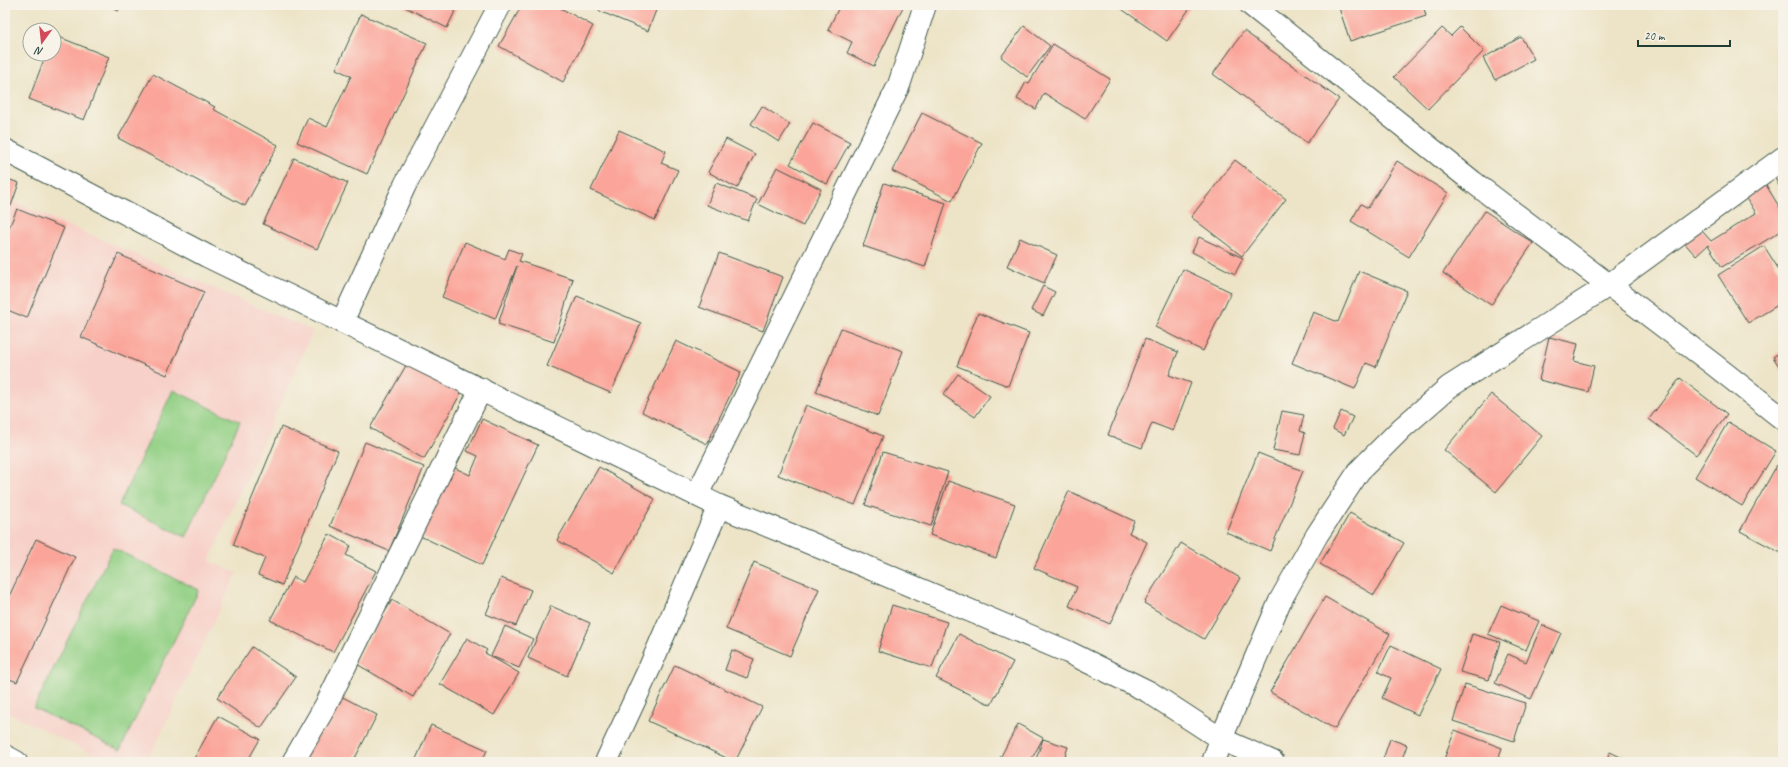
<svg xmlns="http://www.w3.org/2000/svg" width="1788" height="767" viewBox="0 0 1788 767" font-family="Caveat,sans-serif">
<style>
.built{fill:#f7d1c9}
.green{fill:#93d085;stroke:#59865c}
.building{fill:#fba59a}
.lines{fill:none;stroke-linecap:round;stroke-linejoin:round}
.minor-casing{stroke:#3e564a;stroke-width:24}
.minor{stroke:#fff;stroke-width:22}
</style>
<rect width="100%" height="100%" fill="#f7f3e8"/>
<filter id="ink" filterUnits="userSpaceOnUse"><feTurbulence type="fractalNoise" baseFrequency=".025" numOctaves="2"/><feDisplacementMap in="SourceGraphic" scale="8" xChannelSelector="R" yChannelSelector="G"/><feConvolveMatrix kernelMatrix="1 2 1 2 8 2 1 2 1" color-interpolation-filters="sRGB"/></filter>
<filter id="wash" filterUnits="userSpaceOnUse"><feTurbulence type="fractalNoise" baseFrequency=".012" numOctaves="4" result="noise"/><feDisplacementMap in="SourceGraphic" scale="16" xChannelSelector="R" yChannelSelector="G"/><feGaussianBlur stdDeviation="0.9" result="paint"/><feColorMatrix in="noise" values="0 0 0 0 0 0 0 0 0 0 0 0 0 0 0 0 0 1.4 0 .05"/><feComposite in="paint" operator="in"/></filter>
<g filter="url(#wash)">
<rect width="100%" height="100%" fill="#ede4c7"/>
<polygon class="built" points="5,198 313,331 209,561 237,573 147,762 109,762 5,711"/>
<g class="green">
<polygon points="173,390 240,422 186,537 119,505"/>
<polygon points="113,548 199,590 120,750 34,708"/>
</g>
<g id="blocks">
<g class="building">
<polygon points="109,5 121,5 118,11"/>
<polygon points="403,5 458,5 447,28 403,6"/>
<polygon points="522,5 555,5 593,26 563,82 499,46"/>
<polygon points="601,5 658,5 648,31 599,11"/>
<polygon points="840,5 904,5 874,66 847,53 852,42 828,30"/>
<polygon points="1116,5 1192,5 1167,41"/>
<polygon points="1338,5 1423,5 1426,16 1350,41"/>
<polygon points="361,14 427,43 367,174 297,142 308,118 327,127 351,76 336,69"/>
<polygon points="1024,26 1050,46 1027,77 1001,57"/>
<polygon points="1460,27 1484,51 1428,109 1394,77 1442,28 1451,36"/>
<polygon points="1244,31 1339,99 1307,143 1213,74"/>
<polygon points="54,35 109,57 84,120 29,99 46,54 54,54"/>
<polygon points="1521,37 1534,59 1495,80 1483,58"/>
<polygon points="1053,44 1110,79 1085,119 1044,93 1036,109 1017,99 1026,82 1029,83"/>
<polygon points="153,74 215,107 213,109 278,145 245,206 118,138"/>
<polygon points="762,106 790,124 779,142 751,124"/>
<polygon points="922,113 982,143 952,201 892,171"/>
<polygon points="813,123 850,142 827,184 790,164"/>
<polygon points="619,130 666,151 661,163 678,170 655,220 591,190"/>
<polygon points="726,139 755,154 737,188 708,172"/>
<polygon points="294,158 348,183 317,249 263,224"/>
<polygon points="1235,160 1286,199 1242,256 1191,217"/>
<polygon points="1397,161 1448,193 1409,257 1351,221 1361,204 1368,208"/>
<polygon points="1783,162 1783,193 1770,169"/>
<polygon points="777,167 821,189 803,226 758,204"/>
<polygon points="5,178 19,183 11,206 5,204"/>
<polygon points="1763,180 1783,213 1783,230 1722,267 1708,245 1696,256 1680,238 1695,223 1711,241 1756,213 1743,192"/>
<polygon points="716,183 757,199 748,221 707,205"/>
<polygon points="884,183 946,203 925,267 863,246"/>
<polygon points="17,209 64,228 27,318 5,309 5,237"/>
<polygon points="1485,211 1533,243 1491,305 1443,273"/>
<polygon points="1199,237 1243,258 1235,274 1192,252"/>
<polygon points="1020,238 1057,255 1044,283 1007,266"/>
<polygon points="465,242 505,259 509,249 522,254 519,261 573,279 554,342 498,324 517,266 495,319 442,297"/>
<polygon points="1764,246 1783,276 1783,302 1748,323 1718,275"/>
<polygon points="719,253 783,277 763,331 699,307"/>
<polygon points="118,254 204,292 167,375 81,337"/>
<polygon points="1183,269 1231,292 1203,351 1155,327"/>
<polygon points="1359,271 1407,291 1376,367 1366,363 1355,389 1292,363 1313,312 1338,322"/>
<polygon points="1043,286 1055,292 1043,316 1031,310"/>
<polygon points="577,296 641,323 611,393 547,366"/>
<polygon points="978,313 1029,333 1008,386 957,366"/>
<polygon points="841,328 903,351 878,416 816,392"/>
<polygon points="1549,337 1578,344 1574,361 1594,366 1588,392 1539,380"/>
<polygon points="1145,339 1178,352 1169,375 1191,383 1173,431 1152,423 1142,448 1108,435"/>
<polygon points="676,341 741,372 707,444 642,412"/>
<polygon points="1783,350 1783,372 1773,357"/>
<polygon points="408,362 461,393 424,459 370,428"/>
<polygon points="958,374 990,396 975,417 943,395"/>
<polygon points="1680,378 1727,414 1696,455 1649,419"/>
<polygon points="1491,394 1542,436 1496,492 1444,450"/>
<polygon points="806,405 883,436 855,505 778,475"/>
<polygon points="1282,411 1304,415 1300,431 1305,433 1300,455 1273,450"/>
<polygon points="1341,411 1353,417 1344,435 1333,429"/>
<polygon points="482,419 538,445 482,565 420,536 453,467 470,475 478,456 467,451"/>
<polygon points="1728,422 1776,451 1742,506 1695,477"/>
<polygon points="281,427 338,451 282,585 258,575 265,558 233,545"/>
<polygon points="365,442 424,467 389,551 330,526"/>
<polygon points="883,452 948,472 931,526 865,505"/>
<polygon points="1258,453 1303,471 1270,551 1226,532"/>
<polygon points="1777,465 1783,469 1783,554 1740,531"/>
<polygon points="599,467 655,499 614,573 557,540"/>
<polygon points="948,481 1015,504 996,558 930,535"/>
<polygon points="1069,491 1134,521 1129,533 1147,542 1110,624 1069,606 1077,587 1034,568"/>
<polygon points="1350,513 1404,543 1374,595 1320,564"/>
<polygon points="329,534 351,546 346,555 376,571 333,652 270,620 293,577 303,582"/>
<polygon points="36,539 75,557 17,682 5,677 5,605"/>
<polygon points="1181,543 1240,578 1204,639 1144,603"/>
<polygon points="754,562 819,589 790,656 726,629"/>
<polygon points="501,578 531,590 516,626 486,614"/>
<polygon points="1325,597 1390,634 1335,729 1270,692"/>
<polygon points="392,600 450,634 413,697 355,663"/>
<polygon points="892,605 947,622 932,668 878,651"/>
<polygon points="1501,605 1539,621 1526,650 1488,634"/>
<polygon points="551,606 590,623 567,676 528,658"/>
<polygon points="1542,625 1561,633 1531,699 1495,683 1508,654 1526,662"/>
<polygon points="505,626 533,639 519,668 491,656"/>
<polygon points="959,634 1013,662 991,705 936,678"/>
<polygon points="1472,634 1500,642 1489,680 1460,672"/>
<polygon points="467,638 487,650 485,653 519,673 494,715 440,684"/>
<polygon points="1391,645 1441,669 1418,715 1382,698 1391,678 1378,672"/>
<polygon points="252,647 296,677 261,728 217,698"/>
<polygon points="732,650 754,659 747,678 725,670"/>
<polygon points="675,665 762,707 735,762 648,721"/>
<polygon points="1465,684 1526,703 1514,741 1453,721"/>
<polygon points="333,692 377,715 353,762 297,762"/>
<polygon points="218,716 260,739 247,762 192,762"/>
<polygon points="1018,724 1043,738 1030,762 1006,762 1000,758"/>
<polygon points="431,725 487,750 482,762 423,762 416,759"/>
<polygon points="1455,730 1502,748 1497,762 1443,762"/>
<polygon points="1043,739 1068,747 1063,762 1035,762"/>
<polygon points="1390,739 1407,745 1401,762 1391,762 1383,759"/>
<polygon points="1610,752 1631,762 1605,762"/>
</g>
</g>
</g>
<g filter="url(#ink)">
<use href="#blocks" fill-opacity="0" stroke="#3e564a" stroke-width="1"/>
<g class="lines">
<g class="minor-casing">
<g id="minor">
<polyline points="1251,5 1473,182 1713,364 1783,419"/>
<polyline points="5,150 207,256 719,506 791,535 1068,652 1149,692 1221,739 1273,762"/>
<polyline points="342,322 405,185 500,5"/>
<polyline points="697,495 899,85 925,5"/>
<polyline points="5,756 16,762"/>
<polyline points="293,762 326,705 481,389"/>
<polyline points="606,762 650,667 719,506"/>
<polyline points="1213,762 1221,739 1280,601 1317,535 1359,471 1402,428 1449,387 1609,285 1783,158"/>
</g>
</g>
<use href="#minor" class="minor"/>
</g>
</g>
<rect width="1788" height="767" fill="none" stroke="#f7f3e8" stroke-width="20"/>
<g transform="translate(42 42) rotate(195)"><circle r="19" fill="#f7f3e8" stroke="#a1aaa0"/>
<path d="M0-3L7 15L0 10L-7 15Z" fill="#d1495b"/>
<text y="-6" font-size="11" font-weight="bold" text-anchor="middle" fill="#1f3d34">N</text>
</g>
<path d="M1638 40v6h92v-6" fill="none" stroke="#1f3d34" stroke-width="2"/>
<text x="1644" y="40" font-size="12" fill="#1f3d34" stroke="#f7f3e8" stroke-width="3" paint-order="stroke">20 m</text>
</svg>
